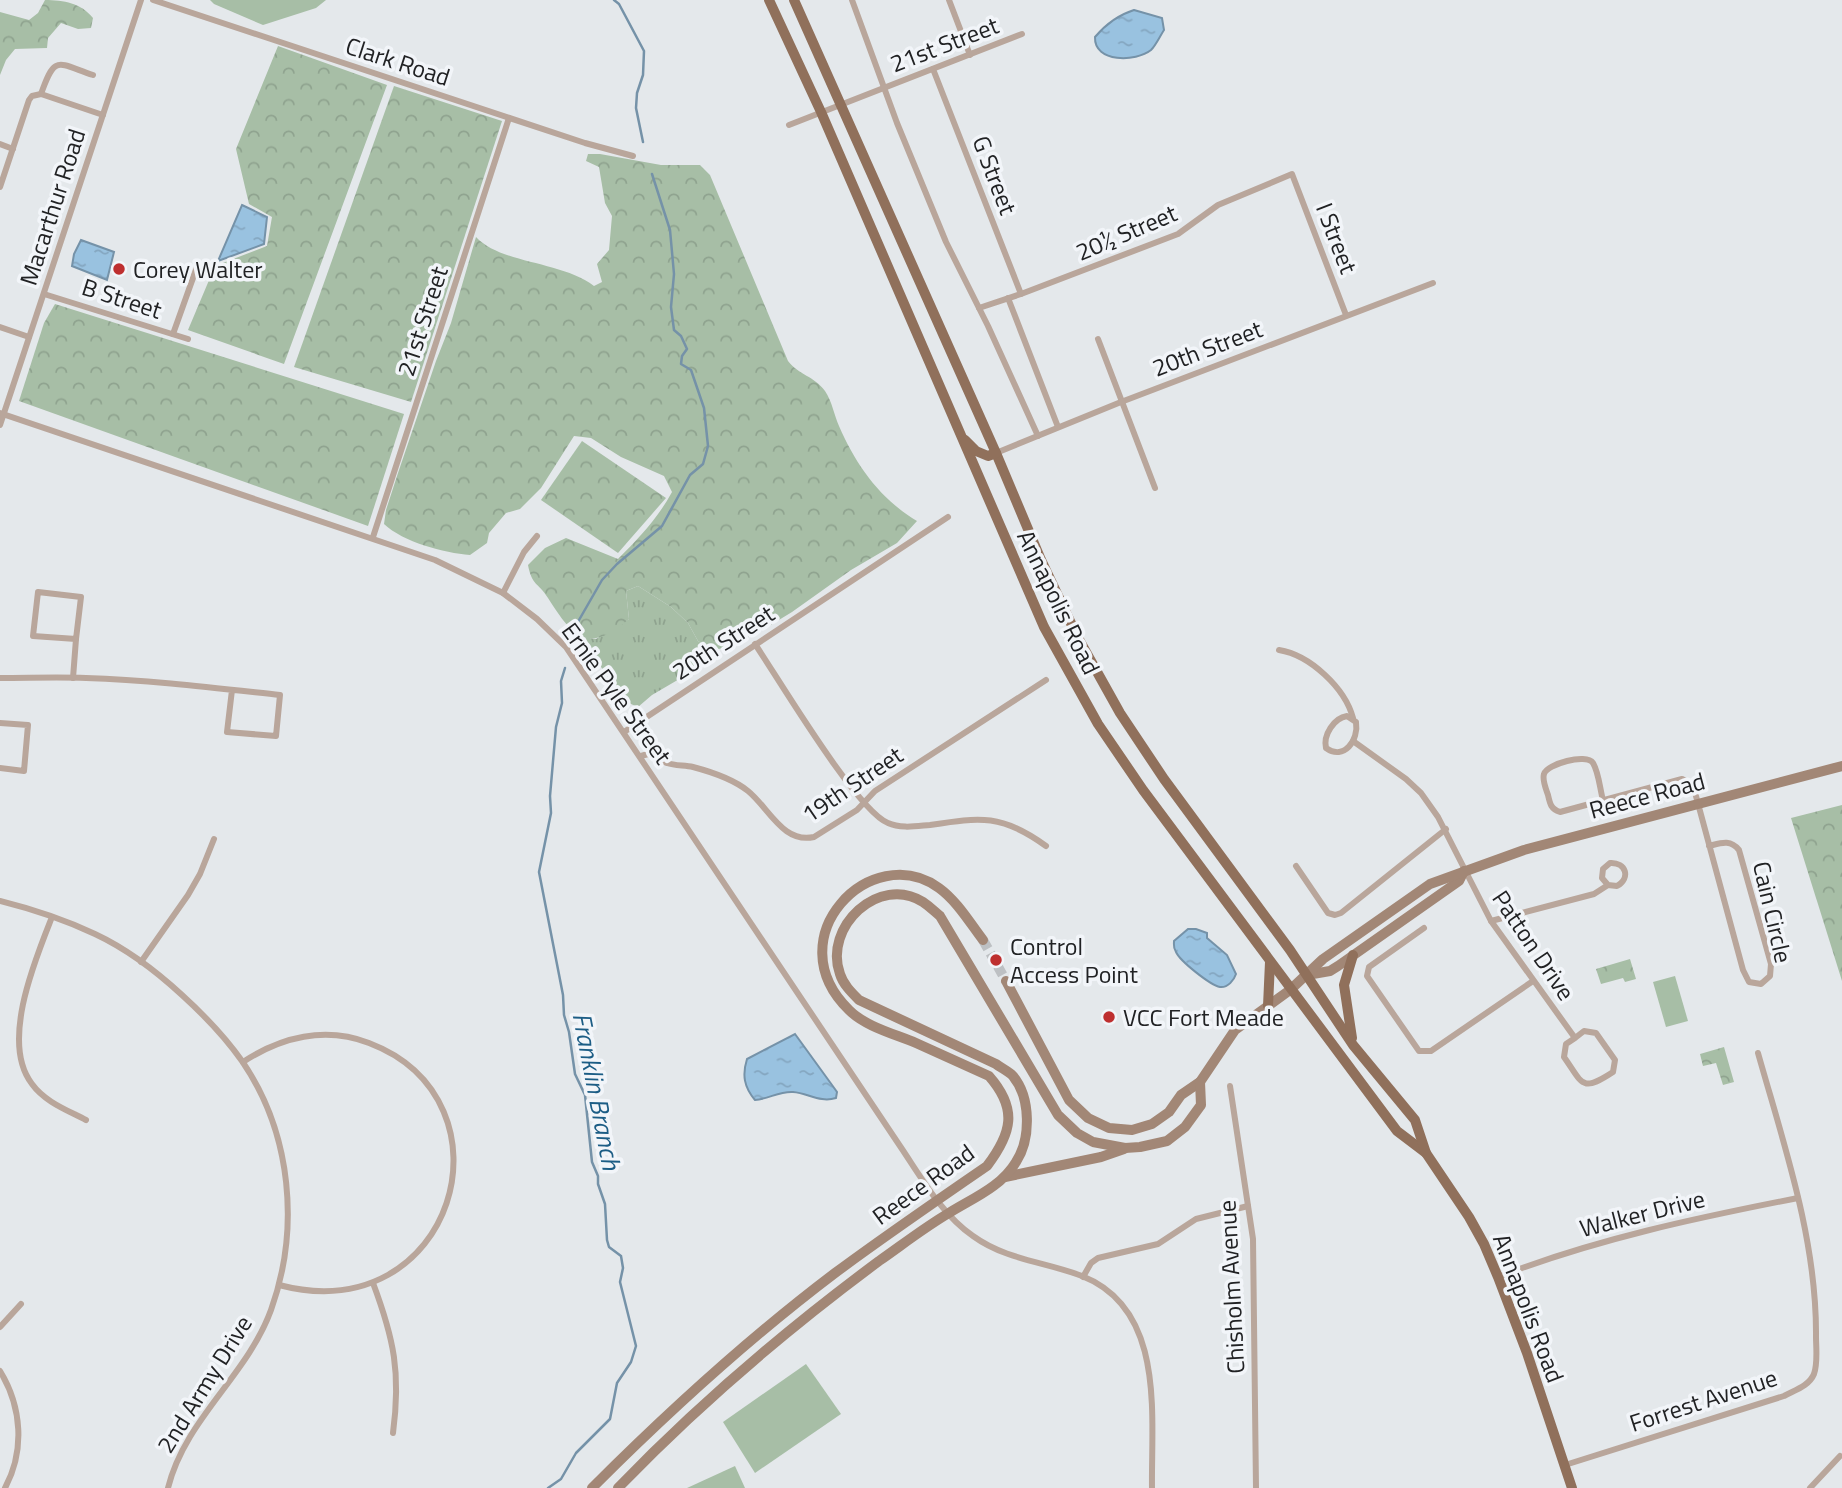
<svg xmlns="http://www.w3.org/2000/svg" width="1842" height="1488" viewBox="0 0 1842 1488" font-family="'Titillium Web',sans-serif">
<style>
.grass{fill:url(#grass-tufts)}
.forest{fill:url(#forest-crowns)}
.garden{fill:#a7bea6}
.water{fill:url(#water-ripples);stroke:#7592a8;stroke-width:2}
.lines{fill:none;stroke-linecap:round;stroke-linejoin:round}
.stream{stroke:#7592a8;stroke-width:2.5}
.secondary-tunnel{stroke:#bdc0c3;stroke-width:10;stroke-dasharray:10 5;stroke-linecap:butt}
.street{stroke:#b9a69b;stroke-width:6}
.secondary{stroke:#a28776;stroke-width:10}
.primary{stroke:#90705b;stroke-width:10}
.poi-dot{fill:#be2f2f;stroke:#f2f5f9;stroke-width:2.5}
.labels{text-anchor:middle;dominant-baseline:central;stroke-width:7;stroke-linejoin:round;paint-order:stroke}
.street-label{font-size:24px;fill:#212224;stroke:#f2f5f9}
.poi-label{font-size:24px;fill:#212224;stroke:#f2f5f9;text-anchor:start}
.water-label{font-size:26px;font-style:italic;fill:#1c5d85;stroke:#f2f5f9}
</style>
<defs>
<pattern id="grass-tufts" width="24" height="20" patternUnits="userSpaceOnUse" patternTransform="scale(1.75)"><rect width="24" height="20" fill="#a7bea6"/><path d="M3 7l-1-3M5 7V3M7 7l1-3M15 17l-1-3M17 17v-4M19 17l1-3" fill="none" stroke="#8fa38f"/></pattern>
<pattern id="forest-crowns" width="20" height="18" patternUnits="userSpaceOnUse" patternTransform="scale(1.75)"><rect width="20" height="18" fill="#a7bea6"/><path d="M2 6a3 3 0 1 1 6 0M12 15a3 3 0 1 1 6 0" fill="none" stroke="#8fa38f"/></pattern>
<pattern id="water-ripples" width="26" height="14" patternUnits="userSpaceOnUse" patternTransform="scale(1.75)"><rect width="26" height="14" fill="#99c2e0"/><path d="M2 4q2-2 4 0t4 0M15 11q2-2 4 0t4 0" fill="none" stroke="#84a6c0"/></pattern>
</defs>
<rect width="100%" height="100%" fill="#e4e8eb"/>
<path class="grass" d="M638 586 671 607 688 623 698 641 714 651 710 661 652 695 638 707C618 700 613 683 601 667 594 656 585 646 577 636L596 639 629 619 626 591Z"/>
<g class="forest">
<path d="M45 0C64 0 81 3 93 18L91 28 78 29 61 23 48 38 47 48 15 49 6 60 0 75V12L29 20 38 13Z"/>
<polygon points="278,46 387,85 284,364 188,330 215,266 267,246 272,217 249,204 236,149"/>
<polygon points="394,86 502,121 411,402 294,367"/>
<path d="M588 154H600L661 165H700L710 175 788 361C799 375 814 376 825 391 832 401 834 415 839 426 856 465 880 499 917 521L897 543 851 570 792 612 754 635 714 651 698 641 688 623 671 607 638 586 626 591 629 619C587 655 573 637 548 598 538 582 532 586 528 565L545 548 566 538 618 559C639 538 658 518 672 492L664 476 621 457 591 438 574 436 541 488 520 509 506 513 489 533 487 543 470 555C444 553 403 542 384 524L386 510 398 473 436 361 451 323 476 237C501 264 561 261 594 286L602 282 597 264 609 250 612 216 605 203 599 167 586 161Z"/>
<polygon points="55,304 404,414 368,526 19,401 44,323"/>
<polygon points="582,441 666,498 618,553 541,500"/>
<polygon points="1842,805 1842,981 1791,818"/>
<polygon points="1630,959 1636,979 1625,982 1623,978 1601,984 1596,969"/>
<polygon points="1724,1047 1734,1082 1723,1085 1716,1063 1703,1066 1700,1054"/>
</g>
<g class="garden">
<polygon points="210,0 326,0 316,8 263,25 214,4"/>
<polygon points="1675,976 1688,1021 1666,1027 1653,982"/>
<polygon points="806,1364 841,1414 755,1473 723,1422"/>
<polygon points="735,1466 745,1488 687,1488"/>
</g>
<g class="water">
<path d="M1134 10 1162 18 1164 30C1160 36 1156 45 1151 50 1136 62 1094 63 1095 37 1106 24 1118 15 1134 10Z"/>
<polygon points="242,205 267,217 264,244 218,261"/>
<polygon points="81,240 114,252 107,280 72,266 74,254"/>
<path d="M1188 929H1196L1207 933V938L1227 955 1236 974C1234 980 1228 988 1220 987 1210 985 1180 961 1176 952 1173 947 1174 946 1174 941Z"/>
<path d="M795 1034 832 1085 837 1092 836 1098C820 1103 808 1093 793 1092 779 1091 769 1099 755 1100 744 1087 742 1075 747 1059Z"/>
</g>
<g class="lines">
<g class="stream">
<polyline points="614,0 619,4 644,51 643,75 637,93 636,108 643,142"/>
<polyline points="575,627 602,580 617,564 662,526 690,475 703,464 708,446 704,408 691,370 681,364 682,356 687,349 681,336 674,330 671,307 674,274 670,230 652,174"/>
<polyline points="548,1488 561,1479 576,1453 610,1419 617,1383 631,1362 636,1346 620,1282 623,1268 621,1256 609,1247 607,1240 605,1204 598,1184 598,1176 592,1162 585,1095 575,1074 569,1032 564,1015 563,995 539,872 551,813 550,796 556,727 562,703 561,681 565,668"/>
</g>
<polyline class="secondary-tunnel" points="983,940 1006,981"/>
<g class="street">
<polyline points="153,0 585,143 633,156"/>
<polyline points="852,0 897,123 946,242 988,326 1038,436"/>
<polyline points="949,0 970,55"/>
<polyline points="933,69 1021,294"/>
<path d="M41 94C55 54 57 63 93 75"/>
<polyline points="41,94 103,115"/>
<polyline points="789,125 1022,34"/>
<polyline points="0,144 13,149"/>
<polyline points="0,187 29,100 32,96 41,94"/>
<polyline points="44,294 188,339"/>
<polyline points="1008,298 1058,427"/>
<polyline points="979,308 1021,294 1178,234 1218,205 1292,174 1346,315"/>
<polyline points="0,327 29,337"/>
<polyline points="173,334 198,264"/>
<polyline points="1098,339 1155,488"/>
<path d="M0 413 435 560 503 593 537 619 566 647 900 1146C921 1177 942 1215 973 1236 1006 1260 1046 1262 1082 1276 1166 1309 1151 1416 1152 1488"/>
<polyline points="0,425 141,0"/>
<polyline points="996,453 1121,402 1433,283"/>
<polyline points="373,537 509,118"/>
<polygon points="38,592 81,597 76,639 33,636"/>
<polyline points="503,593 524,552 537,536"/>
<path d="M755 644C778 678 857 811 888 823 901 829 917 826 930 825 981 817 1002 814 1046 846"/>
<path d="M1279 650C1310 655 1345 688 1353 718"/>
<path d="M0 678C29 678 58 677 86 678 151 680 216 688 280 695L276 736 227 732 232 690"/>
<polyline points="73,678 76,639"/>
<path d="M1347 716 1356 722C1359 740 1344 761 1326 748 1323 735 1334 718 1347 716Z"/>
<polyline points="0,723 28,725 24,771 0,768"/>
<polyline points="624,732 948,517"/>
<path d="M1353 741 1406 779 1421 793 1438 817 1491 921 1575 1038 1566 1044 1564 1057C1583 1084 1581 1093 1613 1072L1615 1060 1596 1033 1584 1031 1575 1038"/>
<path d="M641 756 648 754C655 756 660 761 667 763 675 766 685 765 693 767 712 772 733 779 748 791 769 808 783 844 814 837L857 810 875 791 1046 680"/>
<path d="M1603 800C1600 790 1599 773 1593 763 1586 753 1547 764 1544 774 1542 780 1546 789 1548 795 1550 804 1551 809 1560 812L1682 779 1693 785 1743 970 1749 982 1761 984 1770 976 1771 964 1739 850C1730 839 1721 843 1709 846"/>
<polyline points="1296,866 1328,913 1335,915 1341,913 1446,829"/>
<path d="M0 901C32 909 65 920 95 934 127 949 156 971 182 995 204 1015 225 1037 242 1061 292 1134 300 1229 271 1310 247 1376 185 1419 168 1488"/>
<path d="M52 917C35 960 0 1043 32 1084 45 1102 67 1110 86 1120"/>
<path d="M1491 921 1594 894 1608 885 1617 886C1631 878 1626 862 1610 863L1603 869 1602 878 1608 885"/>
<polyline points="1424,928 1369,967 1367,976 1419,1051 1431,1051 1533,981"/>
<polyline points="141,962 188,895 200,874 214,839"/>
<path d="M243 1062C281 1037 325 1026 369 1043 521 1101 454 1331 279 1285"/>
<polyline points="1230,1086 1253,1239 1256,1488"/>
<polyline points="1083,1277 1091,1263 1098,1258 1158,1244 1196,1219 1248,1206"/>
<path d="M1498 1277C1596 1239 1696 1218 1798 1198"/>
<path d="M373 1283C394 1339 401 1373 393 1433"/>
<polyline points="0,1327 21,1304"/>
<path d="M0 1371C22 1407 25 1451 5 1488"/>
<path d="M1565 1465 1784 1396C1795 1390 1809 1386 1814 1374 1818 1363 1816 1348 1816 1337 1817 1240 1784 1145 1758 1053"/>
<polyline points="1810,1488 1840,1456"/>
</g>
<g class="secondary">
<polyline points="1307,975 1330,971 1338,966 1459,881 1464,871"/>
<polyline points="1006,981 1069,1100 1088,1118 1109,1128 1132,1130 1152,1124 1169,1112 1181,1095 1200,1082 1235,1030 1290,990 1323,959 1430,884 1524,850 1842,766"/>
<polyline points="1005,1177 1101,1157 1124,1149"/>
<path d="M592 1488C668 1412 749 1338 835 1273 885 1236 936 1201 987 1166 1012 1133 1018 1109 989 1076 965 1065 940 1054 916 1043 895 1034 866 1027 849 1010 775 938 871 839 939 888 957 901 970 923 983 940"/>
<path d="M618 1488C698 1405 786 1330 879 1261 902 1245 925 1227 949 1213 973 1198 1001 1187 1016 1162 1031 1139 1031 1098 1013 1076 1008 1071 1001 1068 996 1064L859 1000C851 992 843 984 840 974 823 927 879 874 923 902 929 906 935 912 940 916L1058 1115 1077 1133 1093 1142 1125 1148 1140 1147 1167 1141 1185 1127 1201 1105 1200 1082"/>
</g>
<g class="primary">
<polyline points="769,0 821,112 1044,627 1098,724 1143,790 1397,1131 1426,1153"/>
<polyline points="794,0 996,453 1041,560 1077,636 1120,713 1164,779 1290,950 1353,1045 1415,1120 1426,1153 1469,1217 1484,1244 1498,1277 1527,1353 1572,1488"/>
<polyline points="965,440 976,451 988,456 996,453"/>
<polyline points="1268,1006 1270,962"/>
<polyline points="1352,1038 1344,985 1353,955"/>
</g>
</g>
<g class="poi-dot">
<circle cx="119" cy="269" r="7"/>
<circle cx="996" cy="960" r="7"/>
<circle cx="1109" cy="1017" r="7"/>
</g>
<g class="labels">
<g class="street-label">
<text transform="translate(944 44) rotate(-21)">21st Street</text>
<text transform="translate(398 61) rotate(18)">Clark Road</text>
<text transform="translate(995 175) rotate(69)">G Street</text>
<text transform="translate(52 207) rotate(-72)">Macarthur Road</text>
<text transform="translate(1126 232) rotate(-23)">20½ Street</text>
<text transform="translate(1337 238) rotate(69)">I Street</text>
<text transform="translate(122 298) rotate(18)">B Street</text>
<text transform="translate(422 321) rotate(-72)">21st Street</text>
<text transform="translate(1207 348) rotate(-21)">20th Street</text>
<text transform="translate(1059 602) rotate(64)">Annapolis Road</text>
<text transform="translate(723 642) rotate(-33)">20th Street</text>
<text transform="translate(617 693) rotate(54)">Ernie Pyle Street</text>
<text transform="translate(852 784) rotate(-34)">19th Street</text>
<text transform="translate(1647 795) rotate(-15)">Reece Road</text>
<text transform="translate(1773 912) rotate(77)">Cain Circle</text>
<text transform="translate(1534 945) rotate(56)">Patton Drive</text>
<text transform="translate(923 1184) rotate(-36)">Reece Road</text>
<text transform="translate(1642 1213) rotate(-14)">Walker Drive</text>
<text transform="translate(1231 1287) rotate(-93)">Chisholm Avenue</text>
<text transform="translate(1529 1308) rotate(69)">Annapolis Road</text>
<text transform="translate(204 1384) rotate(-58)">2nd Army Drive</text>
<text transform="translate(1703 1400) rotate(-18)">Forrest Avenue</text>
</g>
<g class="poi-label">
<text x="133" y="269">Corey Walter</text>
<text x="1010" y="946">Control<tspan x="1010" dy="28">Access Point</tspan></text>
<text x="1123" y="1017">VCC Fort Meade</text>
</g>
<g class="water-label">
<text transform="translate(597 1091) rotate(79)">Franklin Branch</text>
</g>
</g>
</svg>
